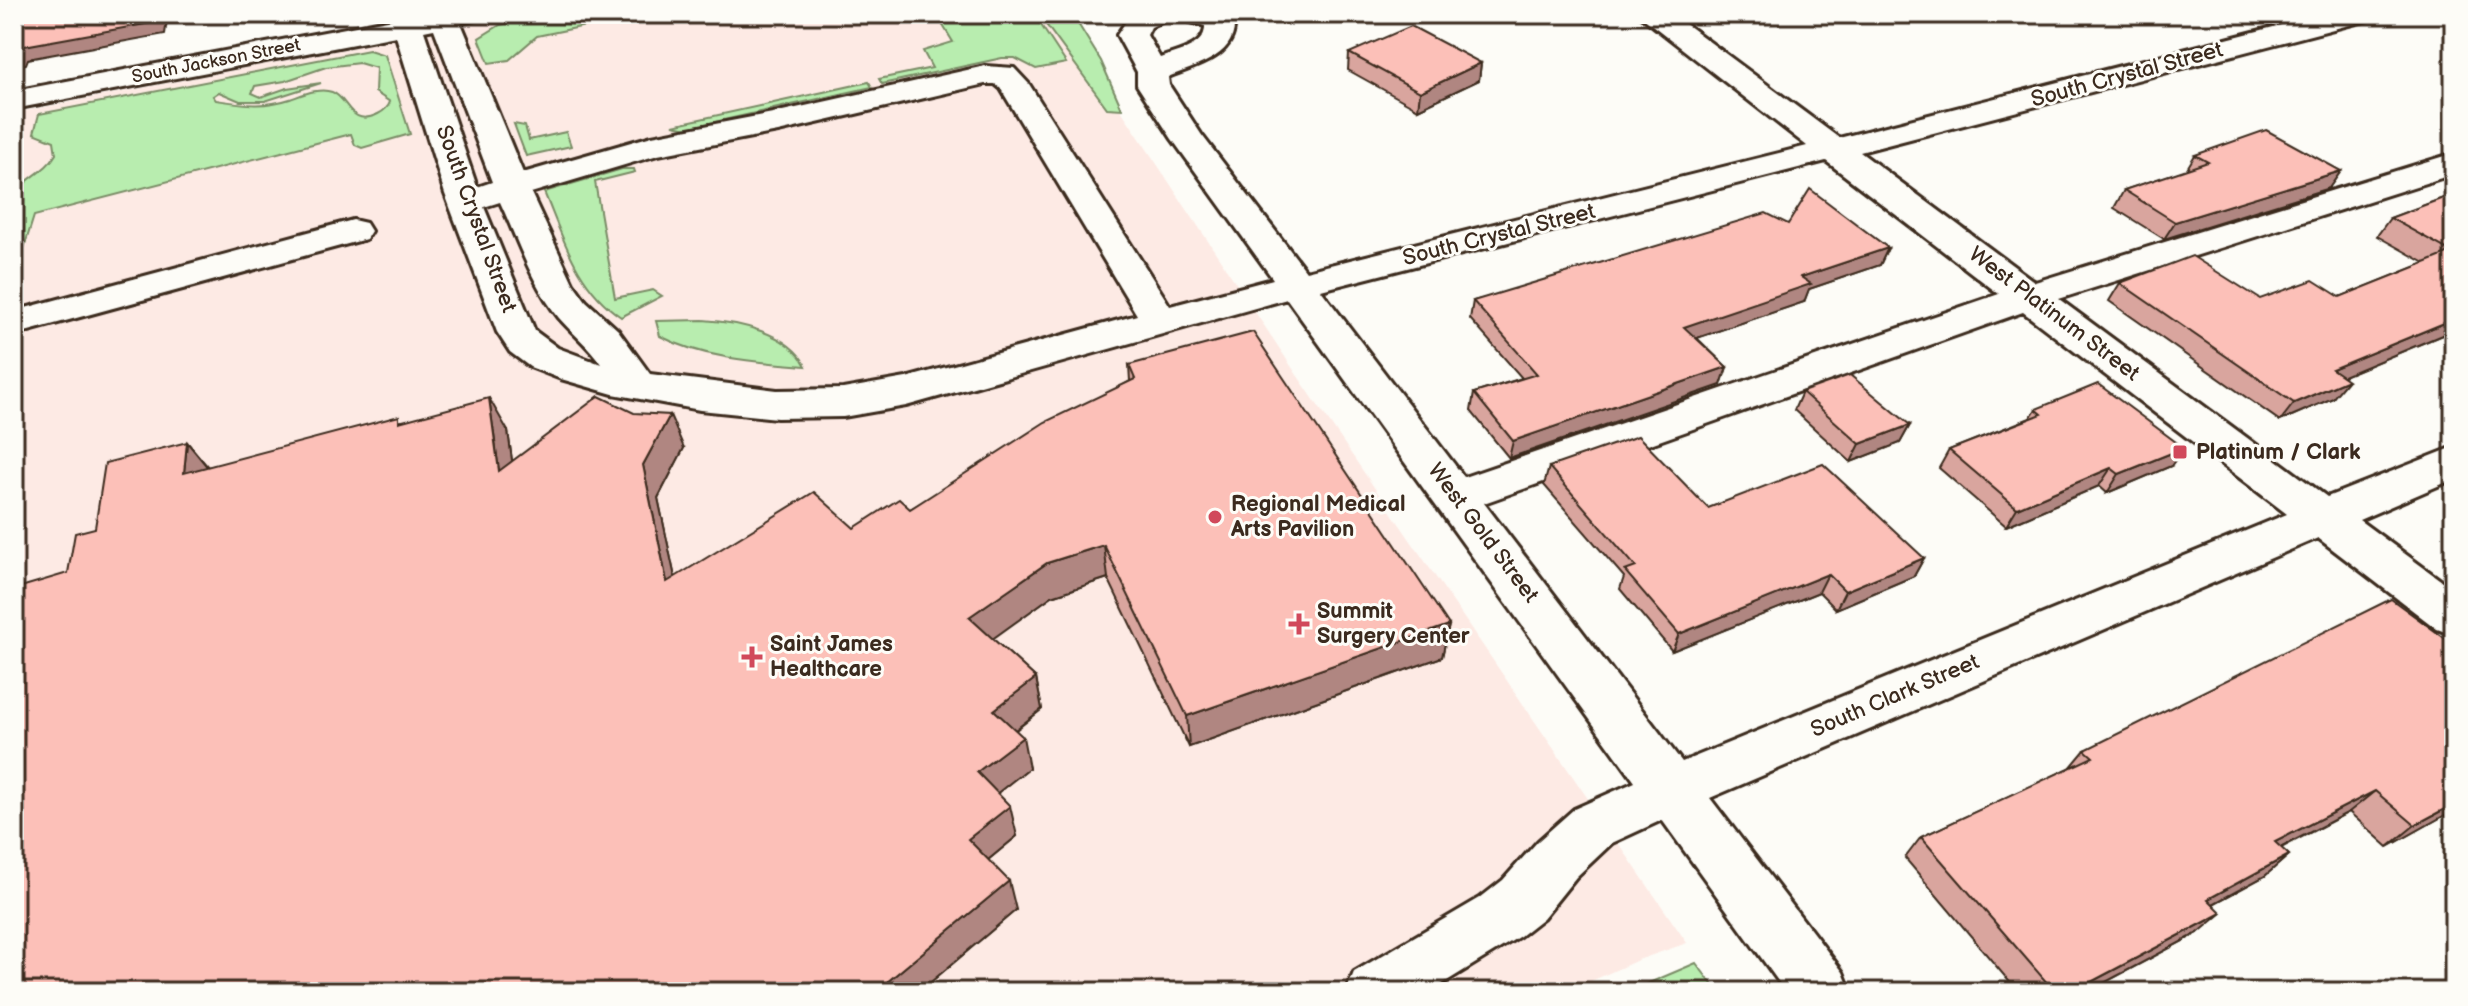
<svg xmlns="http://www.w3.org/2000/svg" width="2468" height="1006" viewBox="0 0 2468 1006" font-family="'Balsamiq Sans',sans-serif">
<style>
.built{fill:#fdeae4}
.green{fill:#b8edaf;stroke:#7a8c66;stroke-width:2;fill-rule:evenodd}
.lines{fill:none;stroke-linecap:round;stroke-linejoin:round}
.minor-casing{stroke:#3b2a1e;stroke-width:6}
.minor{fill:#fdfcf7;fill-rule:evenodd}
.wall{fill:#d9a59e;stroke:#3b2a1e;stroke-width:2}
.shaded-wall{fill:#b08681;stroke:#3b2a1e;stroke-width:2}
.building{fill:#fcc0b8;stroke:#3b2a1e;stroke-width:2}
.poi-dot{fill:#d1495b;stroke:#fdfcf7;stroke-width:3}
.labels{text-anchor:middle;dominant-baseline:central;stroke-width:6;stroke-linejoin:round;paint-order:stroke}
.far-street-label{font-size:18px;fill:#3b2a1e;stroke:#fdfcf7}
.street-label{font-size:22px;fill:#3b2a1e;stroke:#fdfcf7}
.poi-label{font-size:22px;font-weight:bold;fill:#3b2a1e;stroke:#fdfcf7;text-anchor:start}
</style>
<rect width="100%" height="100%" fill="#fdfcf7"/>
<filter id="ink" filterUnits="userSpaceOnUse"><feTurbulence type="fractalNoise" baseFrequency=".0125" numOctaves="2"/><feDisplacementMap in="SourceGraphic" scale="16" xChannelSelector="R" yChannelSelector="G"/><feConvolveMatrix kernelMatrix="1 2 1 2 8 2 1 2 1" color-interpolation-filters="sRGB"/></filter>
<g filter="url(#ink)">
<polygon class="built" points="525,14 1071,14 1103,83 1295,372 1687,943 1638,960 1567,992 14,992 14,113"/>
<g class="green">
<polygon points="556,14 644,14 537,36 509,60 489,63 479,38 500,25"/>
<polygon points="936,14 1072,14 1101,61 1122,109 1107,108 1039,15 1035,16 1066,63 1036,69 1015,58 1002,58 882,84 879,79 932,68 923,51 953,42"/>
<path d="M369 50 385 55 410 134 362 148 355 145 351 134 34 216 14 280C14 258 8 207 19 190 27 177 46 172 56 154L54 141 34 133 39 114ZM359 63 376 68 375 92 390 102C388 108 384 111 378 114 349 128 349 98 332 92 319 87 302 95 290 99 263 108 242 104 216 100L213 96 219 92 240 101H265L321 83 287 88 261 97 252 93 255 86 285 81 326 67Z"/>
<polygon points="869,82 872,87 688,128 673,125"/>
<polygon points="514,124 525,126 529,140 566,132 571,146 526,156"/>
<path d="M622 169H634L635 172 595 182 615 298 653 290 662 296 621 317C577 287 564 240 544 192Z"/>
<path d="M703 320C737 322 789 332 806 366 757 362 704 359 660 336L656 321Z"/>
<polygon points="1696,963 1718,992 1628,992"/>
</g>
<g class="lines">
<g class="minor-casing">
<g id="minor">
<path d="M393 14H480L475 20 461 23 523 173 652 136 778 112 985 66 1014 68 1029 84 1170 306 1273 279 1172 139 1137 85V72L1117 35 1131 14H1171L1166 20 1151 27 1147 35 1160 58C1175 52 1206 47 1205 26L1184 20 1179 14H1226L1234 21C1237 57 1195 66 1168 77L1169 85 1201 134 1306 271 1807 146 1638 14H1672L1839 138 2324 14H2373L2368 20 1860 152 2035 282 2454 153V174L2059 299 2327 497 2454 447V479L2359 520 2454 590V635L2437 629 2318 538 1710 798 1843 972 1851 992H1786L1662 820 1612 843 1576 877 1543 918 1520 936 1429 992H1346L1354 972 1480 898 1503 880 1538 841 1574 809 1635 782 1287 299 906 406 843 417 777 418 700 410 613 394 561 379 530 367 510 352 497 332 445 194 396 36 14 109V91L393 19ZM434 29 492 182 477 187 424 31ZM985 84H995L1001 89 1137 315 906 378 843 389 777 390 650 374 618 330 586 301 573 283 531 193 658 155 778 132ZM1826 161 1999 294 1464 477 1321 290ZM500 202C518 241 532 285 559 318 573 334 589 346 601 364L558 348 535 331 484 207ZM2023 312 2287 514 1682 762 1484 503Z"/>
<polygon points="353,220 366,223 371,231 366,239 14,335 14,311"/>
</g>
</g>
<use href="#minor" class="minor"/>
</g>
<g class="wall">
<polygon points="1349,53 1481,63 1479,80 1418,109 1348,70"/>
<polygon points="2195,155 2341,171 2329,188 2164,239 2114,208 2124,190 2186,170"/>
<polygon points="2454,194 2454,330 2343,376 2333,398 2280,421 2109,301 2120,283 2260,299 2340,297 2425,263 2377,236 2390,218"/>
<polygon points="1788,224 1888,248 1880,265 1809,289 1804,302 1697,338 1727,367 1721,385 1509,458 1471,411 1474,393 1522,378 1470,319 1473,301"/>
<polygon points="1129,365 1449,625 1442,657 1189,747 1108,578 1052,596 992,638 1036,678 1042,709 1016,730 1029,768 997,793 1017,836 988,860 1016,910 919,992 14,992 68,573 95,528 187,442 208,467 402,421 508,431 512,461 684,448 658,498 675,578 854,528 910,509 1130,381"/>
<polygon points="1802,392 1910,425 1900,443 1851,462 1794,410"/>
<polygon points="2036,409 2171,466 2107,493 2099,486 2006,526 1939,468 1949,450 2030,418"/>
<polygon points="1549,467 1708,508 1924,558 1914,576 1836,609 1819,592 1672,651 1620,589 1624,577 1544,485"/>
<polygon points="2454,645 2454,810 2388,847 2349,812 2281,848 2289,855 2265,876 2213,904 2198,933 2087,992 2018,992 1905,858 1921,837 2070,768 2085,750"/>
</g>
<g class="shaded-wall">
<polygon points="159,14 168,14 165,34 28,59 26,64 14,67 14,53 19,47"/>
<polygon points="1481,63 1479,80 1418,109 1420,92"/>
<polygon points="2341,171 2329,188 2164,239 2175,222"/>
<polygon points="1888,248 1880,265 1809,289 1804,302 1679,344 1684,327 1801,277"/>
<polygon points="2454,319 2454,330 2317,387 2332,369"/>
<polygon points="1727,367 1721,385 1509,458 1513,441"/>
<polygon points="2348,380 2333,398 2280,421 2294,403"/>
<polygon points="489,398 508,431 518,504 499,471"/>
<polygon points="670,415 684,448 658,498 683,615 667,582 643,465"/>
<polygon points="1910,425 1900,443 1851,462 1860,444"/>
<polygon points="187,442 214,475 184,473"/>
<polygon points="2184,448 2171,466 2107,493 2119,474"/>
<polygon points="2111,468 2099,486 2006,526 2017,508"/>
<polygon points="1104,545 1108,578 1052,596 977,650 969,617 1047,563"/>
<polygon points="1924,558 1914,576 1836,609 1845,591"/>
<polygon points="1828,574 1819,592 1672,651 1679,634"/>
<polygon points="1449,625 1442,657 1189,747 1187,716"/>
<polygon points="1036,678 1042,709 1001,741 994,710"/>
<polygon points="1023,737 1029,768 985,803 977,772"/>
<polygon points="2375,791 2349,812 2251,863 2275,842"/>
<polygon points="2454,804 2454,810 2388,847 2415,825"/>
<polygon points="1010,806 1017,836 977,869 968,839"/>
<polygon points="2289,855 2265,876 2185,919 2208,899"/>
<polygon points="1009,881 1016,910 919,992 875,992"/>
<polygon points="2222,913 2198,933 2087,992 2072,992"/>
</g>
<g class="building">
<polygon points="14,14 159,14 157,22 19,47 17,52 14,53"/>
<polygon points="1411,26 1481,63 1420,92 1349,53"/>
<polygon points="2266,130 2341,171 2175,222 2124,190 2208,162 2195,155"/>
<polygon points="1810,189 1888,248 1801,277 1811,284 1684,327 1727,367 1513,441 1474,393 1537,374 1473,301 1766,213 1788,224"/>
<polygon points="2454,194 2454,319 2332,369 2348,380 2294,403 2120,283 2192,256 2260,299 2313,280 2340,297 2452,252 2390,218"/>
<polygon points="1253,332 1449,625 1187,716 1104,545 1047,563 969,617 1036,678 994,710 1023,737 977,772 1010,806 968,839 1009,881 875,992 14,992 14,589 68,573 75,533 95,528 105,463 187,442 184,473 399,416 399,422 489,398 499,471 599,396 634,413 670,415 643,465 667,582 814,492 854,528 899,499 910,509 1045,422 1135,379 1129,365"/>
<polygon points="1850,375 1910,425 1860,444 1802,392"/>
<polygon points="2098,384 2184,448 2119,474 2111,468 2017,508 1949,450 2042,414 2036,409"/>
<polygon points="1638,436 1708,508 1823,464 1924,558 1845,591 1828,574 1679,634 1625,571 1636,567 1549,467"/>
<polygon points="2391,599 2454,645 2454,804 2415,825 2375,791 2275,842 2289,855 2208,899 2222,913 2072,992 2055,992 1921,837 2093,757 2085,750"/>
</g>
</g>
<g class="poi-dot">
<rect x="2172" y="444" width="16" height="16" rx="4"/>
<circle cx="1215" cy="517" r="8"/>
<path d="M1295 612h8v8h8v8h-8v8h-8v-8h-8v-8h8z"/>
<path d="M748 645h8v8h8v8h-8v8h-8v-8h-8v-8h8z"/>
</g>
<g class="labels">
<g class="far-street-label">
<text transform="translate(216 61) rotate(-11)">South Jackson Street</text>
</g>
<g class="street-label">
<text transform="translate(2127 75) rotate(-15)">South Crystal Street</text>
<text transform="translate(476 219) rotate(70)">South Crystal Street</text>
<text transform="translate(1499 235) rotate(-14)">South Crystal Street</text>
<text transform="translate(2054 314) rotate(37)">West Platinum Street</text>
<text transform="translate(1483 533) rotate(53)">West Gold Street</text>
<text transform="translate(1895 696) rotate(-23)">South Clark Street</text>
</g>
<g class="poi-label">
<text x="2196" y="452">Platinum / Clark</text>
<text x="1231" y="504">Regional Medical<tspan x="1231" dy="25">Arts Pavilion</tspan></text>
<text x="1317" y="611">Summit<tspan x="1317" dy="25">Surgery Center</tspan></text>
<text x="770" y="644">Saint James<tspan x="770" dy="25">Healthcare</tspan></text>
</g>
</g>
<rect width="2468" height="1006" fill="none" stroke="#fdfcf7" stroke-width="48"/>
<rect x="24" y="24" width="2420" height="958" fill="none" stroke="#3b2a1e" stroke-width="3" filter="url(#ink)"/>
</svg>
